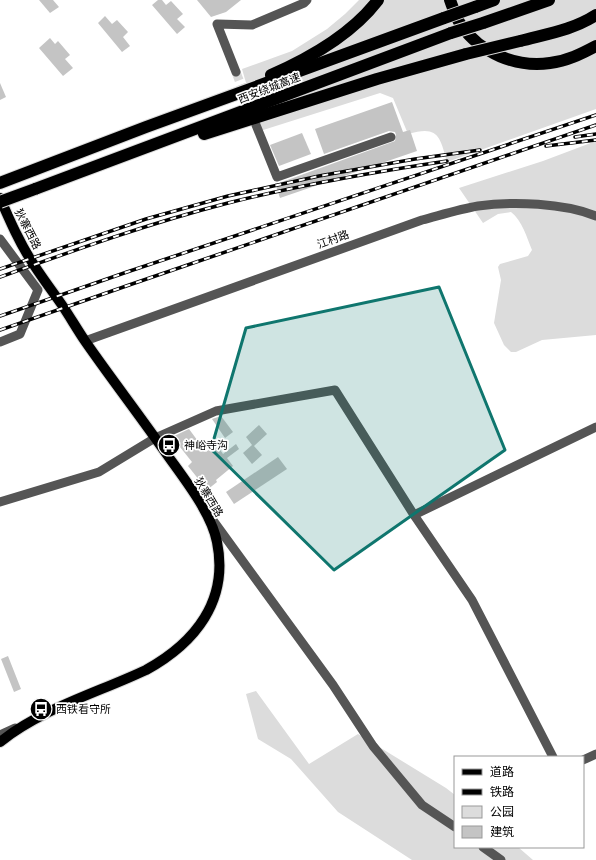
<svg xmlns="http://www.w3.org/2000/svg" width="596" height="860" viewBox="0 0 596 860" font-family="Arial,'Noto Sans SC',sans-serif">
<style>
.green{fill:#dcdcdc}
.building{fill:#c4c4c4}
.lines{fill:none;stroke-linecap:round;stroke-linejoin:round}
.minor-tunnel{stroke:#d9d9d9;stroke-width:9;stroke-dasharray:9 4.5;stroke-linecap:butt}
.major-casing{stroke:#dbdbdb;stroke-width:12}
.highway-casing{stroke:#dbdbdb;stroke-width:14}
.minor{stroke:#555;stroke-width:9}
.major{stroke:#000;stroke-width:10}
.highway{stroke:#000;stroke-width:12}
.rail-casing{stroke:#000;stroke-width:3.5}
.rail{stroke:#fff;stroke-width:2;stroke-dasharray:6;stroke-linecap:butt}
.highway-bridge-casing{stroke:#dbdbdb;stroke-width:14;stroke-linecap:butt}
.highway-bridge{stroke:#000;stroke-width:12}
.marked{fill:#0f766e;fill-opacity:0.2;stroke:#0f766e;stroke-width:3;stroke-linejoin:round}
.labels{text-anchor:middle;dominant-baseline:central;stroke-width:3.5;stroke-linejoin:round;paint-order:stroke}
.street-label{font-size:11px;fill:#000;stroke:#fff}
.poi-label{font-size:11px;fill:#000;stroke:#fff;text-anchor:start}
</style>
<rect width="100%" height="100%" fill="#fff"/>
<g class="green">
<path d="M359 0H596V109L447 162C440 136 438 125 408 134L393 98 380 93 260 131 242 69 292 51 327 29 345 14Z"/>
<path d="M596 141V335L542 340 516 352H511L504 345 494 323 501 280 498 267 500 264 528 256 532 250C527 238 522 220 511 212L498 214 483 223 459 188 543 161Z"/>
<polygon points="256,691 309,764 358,734 446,788 455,795 455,847 518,847 533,860 412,860 338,812 291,759 258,739 246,694"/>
</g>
<g class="building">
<polygon points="39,0 53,0 59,7 50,13"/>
<polygon points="158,0 162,0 166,5 171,1 183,14 177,19 185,27 177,34 152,5"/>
<polygon points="197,0 241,0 226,12 211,17"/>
<polygon points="105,16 112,24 117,20 128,32 123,37 130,46 122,52 98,23"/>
<polygon points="50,38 55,44 58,41 70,55 65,59 73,68 63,76 39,48"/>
<polygon points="0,83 6,97 0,100"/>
<polygon points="392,102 403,132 410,130 417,151 280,198 275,183 279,183 395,141 396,135 395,132 389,131 324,154 315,129"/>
<polygon points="302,133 311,154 279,166 270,145"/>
<polygon points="221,416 233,432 225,438 212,419"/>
<polygon points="259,425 267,434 254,446 262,455 252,464 243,453 252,445 246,437"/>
<polygon points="189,429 206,452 216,444 223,454 236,444 239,449 227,458 233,466 216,480 217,482 207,490 188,466 192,462 172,437"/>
<polygon points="278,457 287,469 234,504 226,492"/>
<polygon points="8,656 21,689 14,692 1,659"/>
</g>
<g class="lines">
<polyline class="minor-tunnel" points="236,72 252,115"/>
<g class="major-casing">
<path id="major" d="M0 198C10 221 20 244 34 265 43 279 53 292 62 305 70 317 77 329 85 341 110 377 137 412 163 449 181 475 211 511 217 542 229 601 195 643 146 670 97 693 43 708 0 742"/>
</g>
<g class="highway-casing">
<g id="highway">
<path d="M450 0C453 8 456 18 461 25 480 53 517 68 550 63 567 61 581 54 596 46"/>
<polyline points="475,7 494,0"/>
<polyline points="483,23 549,0"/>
<path d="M520 41C546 34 573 30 596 15"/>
<path d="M271 75C310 58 352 34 378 0"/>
<polyline points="204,134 377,79 466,54"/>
<polyline points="0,183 146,127 444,18"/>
<polyline points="35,189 451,33"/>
</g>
</g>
<g class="minor">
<polyline points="236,72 217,24 252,25 304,3 307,0"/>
<polyline points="256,125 277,177 391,137"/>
<polyline points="0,239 38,290 20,334 0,342"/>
<path d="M85 341 422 220C441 215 460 209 478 206 513 201 564 203 596 216"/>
<polyline points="0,502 99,472 155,438 216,411 335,390 414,515 472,600 553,757"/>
<polyline points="414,515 596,427"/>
<polyline points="212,519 333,685 373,746 422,805 455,827"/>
<polyline points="0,735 15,728"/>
<polyline points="583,760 596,754"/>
<polyline points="483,847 501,860"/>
</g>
<use href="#major" class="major"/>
<use href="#highway" class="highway"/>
<g class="rail-casing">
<g id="rail">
<polyline points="575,137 596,134"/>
<polyline points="546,146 596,140"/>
<polyline points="0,269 146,219 228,196 319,176 415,159 480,150"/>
<path d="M0 277C75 250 150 223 228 203 300 185 374 172 447 161"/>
<polyline points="0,316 127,272 596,115"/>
<polyline points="0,330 132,284 596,125"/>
</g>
</g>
<use href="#rail" class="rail"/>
<g class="highway-bridge-casing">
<g id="highway-bridge">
<polyline points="444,18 475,7"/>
<polyline points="451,33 483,23"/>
<polyline points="466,54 520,41"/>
<polyline points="0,202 35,189"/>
</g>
</g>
<use href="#highway-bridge" class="highway-bridge"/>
</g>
<path class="marked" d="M439 287 505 450 334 570 211 449 246 328Z"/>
<defs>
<g id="bus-disc" transform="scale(1.15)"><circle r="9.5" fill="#000" stroke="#fff"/><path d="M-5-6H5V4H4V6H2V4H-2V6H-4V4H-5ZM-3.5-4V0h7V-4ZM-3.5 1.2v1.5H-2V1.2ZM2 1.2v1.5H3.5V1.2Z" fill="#fff"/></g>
</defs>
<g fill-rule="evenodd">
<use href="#bus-disc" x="169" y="445"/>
<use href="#bus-disc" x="41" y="709"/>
</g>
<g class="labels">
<g class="street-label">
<text transform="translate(269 88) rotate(-21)">西安绕城高速</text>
<text transform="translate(28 229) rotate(63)">狄寨西路</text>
<text transform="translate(333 239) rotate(-20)">江村路</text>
<text transform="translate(209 497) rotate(59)">狄寨西路</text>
</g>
<g class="poi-label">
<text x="184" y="445">神峪寺沟</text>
<text x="56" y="709">西铁看守所</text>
</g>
</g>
<rect x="454" y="756" width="130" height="92" fill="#ffffff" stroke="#999999"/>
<rect x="462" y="769" width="20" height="6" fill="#000000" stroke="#999999"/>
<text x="490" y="776" font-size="12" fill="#000000">道路</text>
<rect x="462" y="789" width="20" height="6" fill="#000000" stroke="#999999"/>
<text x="490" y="796" font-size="12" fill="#000000">铁路</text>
<rect x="462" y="806" width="20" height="12" fill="#dcdcdc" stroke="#999999"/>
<text x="490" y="816" font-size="12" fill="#000000">公园</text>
<rect x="462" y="826" width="20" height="12" fill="#c4c4c4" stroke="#999999"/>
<text x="490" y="836" font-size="12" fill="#000000">建筑</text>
</svg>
